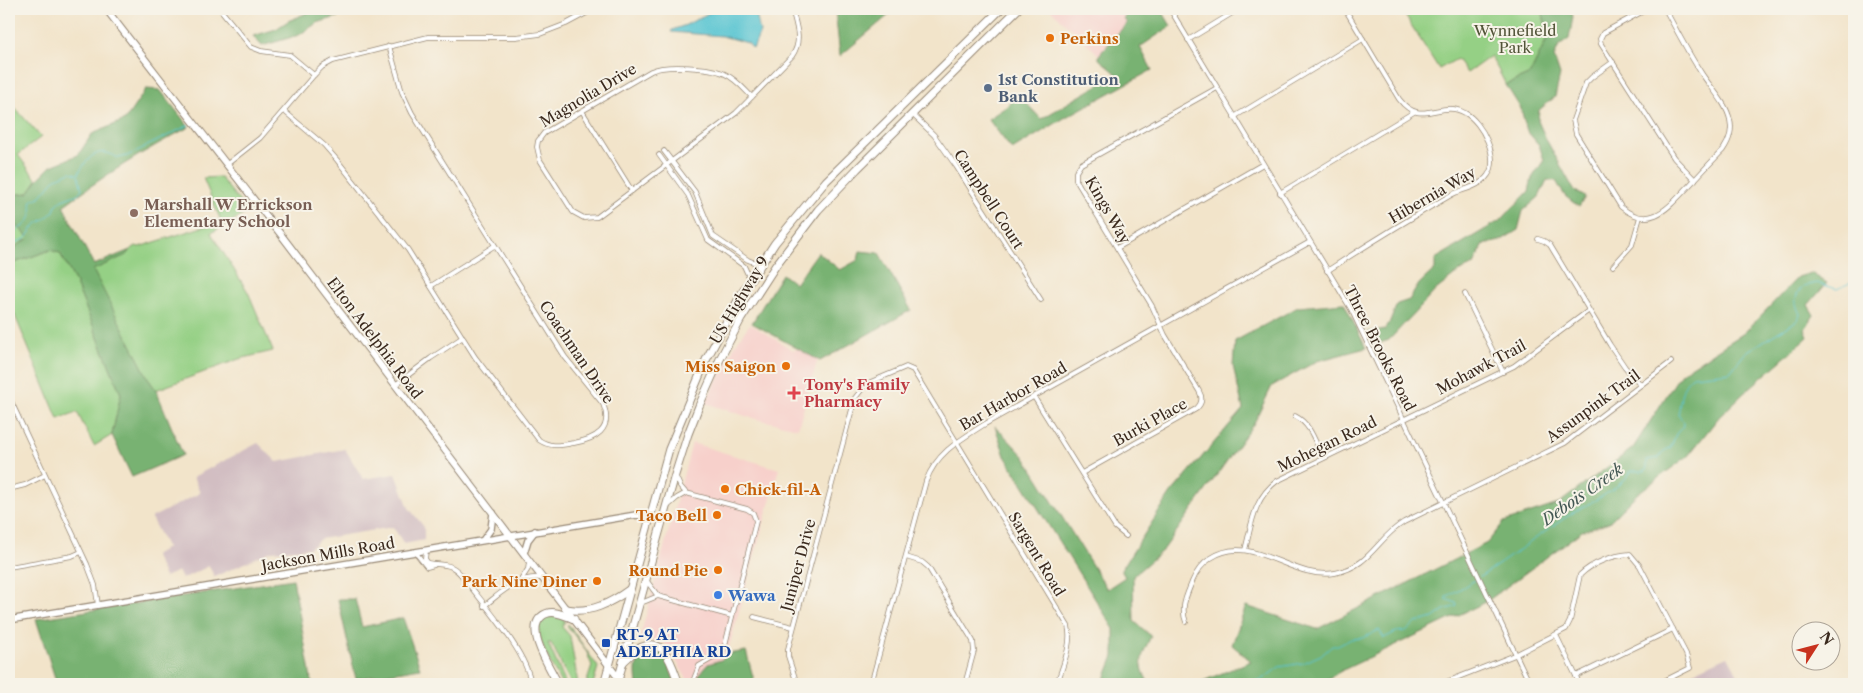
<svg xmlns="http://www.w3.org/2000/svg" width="1863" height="693" viewBox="0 0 1863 693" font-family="'Libre Caslon Text',serif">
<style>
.built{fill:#f7d0cb}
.industrial{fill:#d2bec2}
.green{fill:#95d085;stroke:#687d52}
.forest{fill:#78b272;stroke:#5a6e48}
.water{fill:#59c5d2;stroke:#4a7878}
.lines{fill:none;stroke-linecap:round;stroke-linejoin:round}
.stream{stroke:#59c5d2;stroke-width:1}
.street-casing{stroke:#968774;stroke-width:5.5}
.secondary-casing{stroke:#968774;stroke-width:8}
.primary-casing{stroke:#968774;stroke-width:8}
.highway-casing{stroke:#968774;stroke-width:9}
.street{stroke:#fff;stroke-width:4}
.secondary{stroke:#fff;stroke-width:5.5}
.primary{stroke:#fff;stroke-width:6}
.highway{stroke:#fff;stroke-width:7}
.food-dot{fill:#e8710a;stroke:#f7f3e8;stroke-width:2}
.service-dot{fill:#5c6f8a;stroke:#f7f3e8;stroke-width:2}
.education-dot{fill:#8d6e63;stroke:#f7f3e8;stroke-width:2}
.health-dot{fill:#e0444e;stroke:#f7f3e8;stroke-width:2}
.shop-dot{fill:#3f7fe0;stroke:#f7f3e8;stroke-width:2}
.transit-dot{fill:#1a4fb4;stroke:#f7f3e8;stroke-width:2}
.labels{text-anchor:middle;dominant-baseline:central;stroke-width:4;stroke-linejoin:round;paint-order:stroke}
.park-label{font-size:15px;fill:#525438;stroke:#f7f3e8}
.food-label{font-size:15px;font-weight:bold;fill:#c56008;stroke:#f7f3e8;text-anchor:end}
.service-label{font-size:15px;font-weight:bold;fill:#4e5e75;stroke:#f7f3e8;text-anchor:start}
.street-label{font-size:15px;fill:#3b2a1e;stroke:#f7f3e8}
.education-label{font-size:15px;font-weight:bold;fill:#785e54;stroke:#f7f3e8;text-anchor:start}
.health-label{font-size:15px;font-weight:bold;fill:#be3a42;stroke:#f7f3e8;text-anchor:start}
.shop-label{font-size:15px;font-weight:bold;fill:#366cbe;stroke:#f7f3e8;text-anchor:start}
.transit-label{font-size:15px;font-weight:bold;fill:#164399;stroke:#f7f3e8;text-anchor:start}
.water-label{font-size:16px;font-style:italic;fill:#445854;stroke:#f7f3e8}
</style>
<rect width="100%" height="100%" fill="#f7f3e8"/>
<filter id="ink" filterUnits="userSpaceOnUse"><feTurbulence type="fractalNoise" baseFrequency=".02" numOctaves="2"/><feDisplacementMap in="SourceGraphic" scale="10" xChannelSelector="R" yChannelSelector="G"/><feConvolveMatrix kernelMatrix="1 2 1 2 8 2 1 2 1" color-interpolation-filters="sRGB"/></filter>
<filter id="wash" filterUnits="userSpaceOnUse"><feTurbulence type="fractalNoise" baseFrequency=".0096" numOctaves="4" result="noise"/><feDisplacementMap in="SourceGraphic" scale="20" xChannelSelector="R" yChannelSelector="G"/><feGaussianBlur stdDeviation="1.12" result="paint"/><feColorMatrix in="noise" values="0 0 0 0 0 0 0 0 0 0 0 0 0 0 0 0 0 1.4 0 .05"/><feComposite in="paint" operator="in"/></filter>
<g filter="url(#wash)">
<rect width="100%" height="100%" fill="#f2e4ca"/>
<g class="built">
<polygon points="1050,9 1133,9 1123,17 1127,23 1099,55"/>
<polygon points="750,324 793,350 803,348 818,358 798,428 752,418 705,403 738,340"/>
<polygon points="692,443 779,469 727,654 721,660 708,664 700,673 697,684 690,684 666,644 640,637"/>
</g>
<g class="industrial">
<polygon points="258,443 277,462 345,449 363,479 396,474 409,508 424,527 424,540 404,544 393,527 320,539 310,548 271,551 216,576 214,576 209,566 182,579 178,571 165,577 154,555 167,548 151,518 200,493 193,477"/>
<polygon points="1728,656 1743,684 1667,684"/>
</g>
<g class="green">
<polygon points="1401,9 1542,9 1548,37 1530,74 1506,85 1491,56 1467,73 1457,59 1439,69"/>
<polygon points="9,101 41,137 18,155 37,180 28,193 9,195"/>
<polygon points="220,177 248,212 211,233 248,292 273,351 239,359 156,390 149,380 92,270 126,255 130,250 136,246 139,247 221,221 203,178"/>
<polygon points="9,221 13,221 29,238 9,251"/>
<polygon points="50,250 60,253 74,279 121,394 112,435 94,446 77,412 58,419 13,311 9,308 9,265"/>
<path d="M549 616 562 617 565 621 562 627 570 636 578 684H572C563 671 559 657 551 643H548L566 684H561C555 670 537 642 539 627 540 621 545 618 549 616Z"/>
<polygon points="568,624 598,667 593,684 586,684 592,666 586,650 568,627"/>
</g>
<g class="forest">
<polygon points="316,9 364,9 317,23 299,35 262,46 253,36 276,29 288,21"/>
<polygon points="835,9 896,9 840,56"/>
<polygon points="1133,9 1161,9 1171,26 1140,47 1152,70 1066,117 1012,150 988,119 1006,107 1018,94 1041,119 1117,74 1099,59 1099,55 1127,23 1123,18"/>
<polygon points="1542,9 1571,9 1573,17 1569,39 1559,46 1554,57 1560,75 1555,97 1539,110 1538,121 1547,141 1574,190 1585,197 1579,207 1565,196 1556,181 1547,180 1539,197 1523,211 1518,230 1500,241 1482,245 1474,265 1460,271 1436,290 1389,340 1374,345 1368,332 1385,329 1390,322 1397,304 1409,300 1419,284 1435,269 1435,259 1501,220 1529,191 1532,178 1544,160 1539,145 1527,131 1521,109 1506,85 1530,74 1548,37"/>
<path d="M146 89 160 90 189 127C145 150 102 177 63 206L94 265 130 250 126 255 93 270 149 380 156 390 183 455 132 477 112 435 121 394 74 279 60 253 50 250 9 265V251L29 238 13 221H9V195L28 193 37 180 51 166 78 155 92 134 125 120Z"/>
<polygon points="860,251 879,253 911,310 820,361 752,323 782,274 795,284 818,252 840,270 858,260"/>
<polygon points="1811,273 1827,283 1808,305 1814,315 1805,329 1808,337 1744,393 1719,417 1688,456 1638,493 1609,522 1582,531 1486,602 1343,670 1318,684 1196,684 1251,661 1232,645 1246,606 1317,629 1487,543 1504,522 1558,504 1633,448 1681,373 1744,333 1798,277"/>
<path d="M1344 303 1366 348 1317 361 1272 386 1254 423 1164 549 1133 576 1134 621 1151 636C1141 658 1137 661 1149 684H1103L1114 656V629L1005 456 995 426 1024 456 1107 589 1125 577 1121 570 1171 493 1243 409 1233 366 1235 341 1298 307Z"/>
<polygon points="293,579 312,684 57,684 36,619"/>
<polygon points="338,599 355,599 362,627 403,618 420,668 356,679"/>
<path d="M649 648H655L664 655 676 684H637C635 666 635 661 649 648Z"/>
<polygon points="746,651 755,684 697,684 700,673 708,664 721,660 727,654"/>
</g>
<polygon class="water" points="716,9 755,9 760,32 753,49 748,43 722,36 671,32 672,30 686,25"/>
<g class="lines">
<g class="stream">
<path d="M78 174C88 157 98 145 118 158L127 156 189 125"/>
<path d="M9 239C12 229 24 229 29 220 33 213 30 207 32 200L40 197 56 178 71 172 77 174"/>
<polyline points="9,245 25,239 35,225 45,219 54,211 56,205 62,200 78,194 82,189 78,175"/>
<path d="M1480 577C1509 558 1537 537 1566 517 1581 507 1624 488 1631 471H1645L1647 467V460L1659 458 1664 451 1671 447 1676 434 1684 425V422L1678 415C1681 401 1680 384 1693 376L1730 372 1746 352 1798 320 1800 314C1794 302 1794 297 1803 286L1817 283 1837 289 1854 281"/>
<polyline points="1250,684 1266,677 1279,667 1303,663 1323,654 1332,646 1338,646 1351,639 1363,638 1379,630 1384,638 1396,632 1406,631 1416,623 1433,618 1444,610 1457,606 1456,603 1446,599 1446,597 1477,579"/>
</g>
</g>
</g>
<g filter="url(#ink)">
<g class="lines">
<g class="street-casing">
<g id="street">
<polyline points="220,9 251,47 261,51 290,55 314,75"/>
<polyline points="1170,9 1351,309 1530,684"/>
<polyline points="1647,9 1603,33 1600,39 1601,44 1674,158 1695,180"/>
<polyline points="1188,40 1239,9"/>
<path d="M1613 62 1592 77 1586 83 1573 120 1576 134 1621 207C1650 231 1668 208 1688 187 1700 174 1711 162 1723 150 1729 141 1733 131 1730 120 1727 104 1711 88 1702 74 1688 53 1677 31 1665 9"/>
<path d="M752 97C744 89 736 79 725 74 711 67 665 64 651 71L544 133 538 141 537 147 540 160 573 212 584 218 597 217 736 113 744 105 792 56C803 41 796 25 792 9"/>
<path d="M284 111 324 145 337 160 408 250 475 357 539 440C551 448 561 445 574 443 595 439 614 430 603 404L565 357 412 113 402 92 389 46"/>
<polyline points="582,111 632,191"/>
<polyline points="912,114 934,135 956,166 1041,300"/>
<polyline points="1234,117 1363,39"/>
<polyline points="664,151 695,192 713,236 748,260 753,262 763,261"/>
<polyline points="659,155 688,195 708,240 744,266 750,279"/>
<polyline points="226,165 260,138 314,75 322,67 333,61 428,37 516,37 540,34 566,24 594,9"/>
<polyline points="1280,193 1414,112"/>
<polyline points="1538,239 1544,241 1550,245 1610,345 1625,367 1641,385"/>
<polyline points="1117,248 1263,164"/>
<polyline points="1613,266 1632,245 1640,217"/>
<path d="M1327 271C1368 244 1409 219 1451 195 1463 189 1480 187 1488 175 1500 158 1482 122 1465 113 1440 98 1422 129 1399 99L1345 9"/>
<polyline points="431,286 494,246"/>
<polyline points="1465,294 1503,372"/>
<polyline points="395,385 431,358 463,337"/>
<polyline points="9,397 87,564 95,585 98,605"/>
<polyline points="1034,397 1115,527 1126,536"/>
<path d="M1295 416C1311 424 1315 442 1323 458"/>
<path d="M1082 473 1196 409C1202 404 1203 398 1199 391L1165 335 1152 306 1076 180V172L1081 164 1217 88"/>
<polyline points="676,477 680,486 686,493 747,509 753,513 756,521 724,649 718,655 699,666 692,684"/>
<polyline points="9,489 25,485 45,475"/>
<polyline points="668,506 677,498 686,493"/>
<path d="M426 550 425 559 428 563C446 566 451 562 464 578 484 605 527 652 531 684"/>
<path d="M1245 550C1252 524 1253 499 1277 481L1514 366 1588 311"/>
<polyline points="416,553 427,567 434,565"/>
<polyline points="906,557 922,562 928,567 973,641 974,651 965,684"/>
<polyline points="9,567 72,556 81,552"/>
<polyline points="521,580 528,569 529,562"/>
<polyline points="646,580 658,596"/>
<polyline points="641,603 658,596 732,616"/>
<path d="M484 606C501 593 519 575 541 578"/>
<polyline points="754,617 793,627"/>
<path d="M1186 622C1180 607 1187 595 1192 582 1196 572 1202 564 1211 558 1251 531 1292 581 1335 573 1371 566 1376 539 1404 522L1565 443 1671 362"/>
<polyline points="1556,635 1576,676 1673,629"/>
<polyline points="1576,676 1579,684"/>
<path d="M797 684 788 656V649L855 398 866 384 906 367 913 370 1068 626C1073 644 1062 667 1057 684"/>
<path d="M871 684 926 481C937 452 960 440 985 424L1310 242"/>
<path d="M1441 684 1515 655 1566 629 1570 621 1580 575C1592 563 1613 555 1630 554L1640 566 1686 654 1690 668 1658 684"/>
</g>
</g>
<g class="secondary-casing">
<g id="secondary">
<polyline points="483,540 491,529 493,513"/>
<polyline points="524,553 528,540 535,531"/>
<polyline points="9,620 636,515 651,517"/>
</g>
</g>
<g class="primary-casing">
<polyline id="primary" points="106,9 282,236 623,684"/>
</g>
<g class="highway-casing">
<g id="highway">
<path d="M566 609C590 614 611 603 630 589"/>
<path d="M623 662C629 657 635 650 642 647 666 636 673 669 679 684"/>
<path d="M558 684C551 669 525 631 541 617 551 608 563 615 574 619"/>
<polyline points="604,684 669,449 706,360 742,293 775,243 826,181 1001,9"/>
<polyline points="617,684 675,475 688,434 699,406 720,359 741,319 776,265 818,210 857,169 1018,9"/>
</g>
</g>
<use href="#street" class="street"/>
<use href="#secondary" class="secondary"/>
<use href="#primary" class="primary"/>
<use href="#highway" class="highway"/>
</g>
</g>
<g class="food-dot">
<circle cx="1050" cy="38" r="5"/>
<circle cx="786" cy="366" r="5"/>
<circle cx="725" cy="489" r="5"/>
<circle cx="717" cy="515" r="5"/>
<circle cx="718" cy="570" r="5"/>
<circle cx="597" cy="581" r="5"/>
</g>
<circle class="service-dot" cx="988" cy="88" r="5"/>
<circle class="education-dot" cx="134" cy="213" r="5"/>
<path class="health-dot" d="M791.5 385.5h5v5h5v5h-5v5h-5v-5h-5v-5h5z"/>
<circle class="shop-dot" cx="718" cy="595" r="5"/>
<rect class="transit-dot" x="601" y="638" width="10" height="10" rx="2.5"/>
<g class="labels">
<g class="park-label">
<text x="1515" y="30">Wynnefield<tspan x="1515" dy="17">Park</tspan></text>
</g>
<g class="food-label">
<text x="1060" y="38" text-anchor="start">Perkins</text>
<text x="776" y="366">Miss Saigon</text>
<text x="735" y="489" text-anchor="start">Chick-fil-A</text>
<text x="707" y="515">Taco Bell</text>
<text x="708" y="570">Round Pie</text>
<text x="587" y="581">Park Nine Diner</text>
</g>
<g class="service-label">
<text x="998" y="79">1st Constitution<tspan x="998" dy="17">Bank</tspan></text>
</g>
<g class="street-label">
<text transform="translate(588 95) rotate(-31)">Magnolia Drive</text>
<text transform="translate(1432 195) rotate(-30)">Hibernia Way</text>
<text transform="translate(989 199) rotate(57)">Campbell Court</text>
<text transform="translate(1108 210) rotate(60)">Kings Way</text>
<text transform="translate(739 300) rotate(-59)">US Highway 9</text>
<text transform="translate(375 338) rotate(53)">Elton Adelphia Road</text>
<text transform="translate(1380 348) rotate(63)">Three Brooks Road</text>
<text transform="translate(577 352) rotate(56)">Coachman Drive</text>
<text transform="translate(1481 367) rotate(-28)">Mohawk Trail</text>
<text transform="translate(1013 396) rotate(-30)">Bar Harbor Road</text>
<text transform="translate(1593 406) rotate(-36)">Assunpink Trail</text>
<text transform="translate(1150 422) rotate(-29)">Burki Place</text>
<text transform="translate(1327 444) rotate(-26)">Mohegan Road</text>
<text transform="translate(328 554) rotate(-10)">Jackson Mills Road</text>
<text transform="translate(1037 554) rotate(59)">Sargent Road</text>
<text transform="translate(798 565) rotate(-75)">Juniper Drive</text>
</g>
<g class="education-label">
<text x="144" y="204">Marshall W Errickson<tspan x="144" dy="17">Elementary School</tspan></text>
</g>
<g class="health-label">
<text x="804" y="384">Tony's Family<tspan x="804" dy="17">Pharmacy</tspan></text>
</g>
<g class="shop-label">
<text x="728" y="595">Wawa</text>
</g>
<g class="transit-label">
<text x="616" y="634">RT-9 AT<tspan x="616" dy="17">ADELPHIA RD</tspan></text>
</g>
<g class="water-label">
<text transform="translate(1582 494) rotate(-35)">Debois Creek</text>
</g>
</g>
<rect width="1863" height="693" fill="none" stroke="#f7f3e8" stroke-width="30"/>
<g transform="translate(1816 646) rotate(54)"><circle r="24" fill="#f7f3e8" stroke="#aca397"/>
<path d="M0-4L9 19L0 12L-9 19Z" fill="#c8321e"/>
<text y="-8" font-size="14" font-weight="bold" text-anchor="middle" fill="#3b2a1e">N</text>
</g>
</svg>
